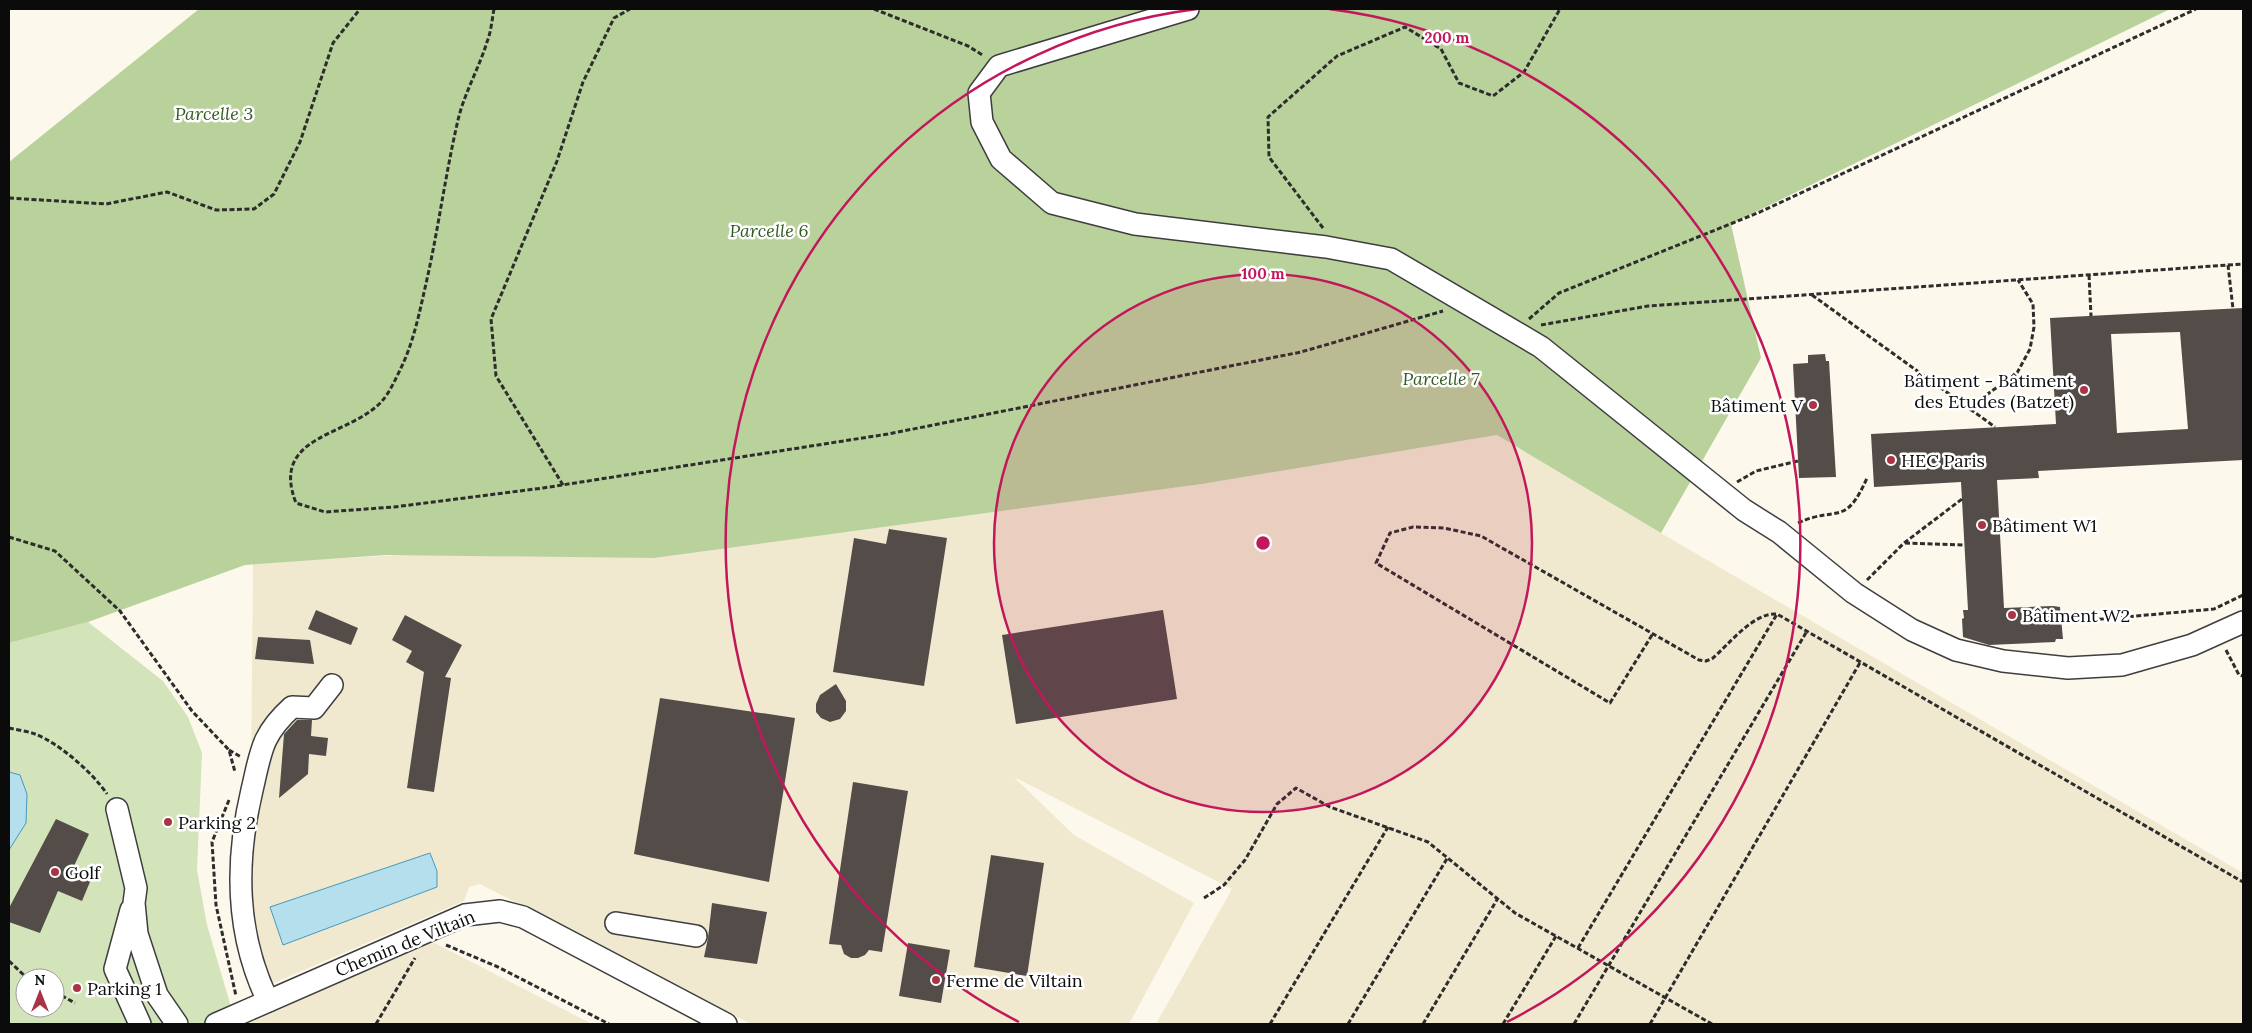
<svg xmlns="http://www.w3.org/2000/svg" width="2252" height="1033" viewBox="0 0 2252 1033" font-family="Lora,serif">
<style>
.farmland{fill:#f0e9cf}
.green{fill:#d3e3ba;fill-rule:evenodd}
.forest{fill:#b9d29b}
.water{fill:#b6dfee;stroke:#4699bd}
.building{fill:#534c49;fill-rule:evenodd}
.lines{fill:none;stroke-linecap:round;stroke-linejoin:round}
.minor-casing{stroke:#3e3e3e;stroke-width:24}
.path{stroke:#2d2d2d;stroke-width:3;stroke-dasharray:5 2.5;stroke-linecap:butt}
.minor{stroke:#fff;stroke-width:21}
.ring{fill:none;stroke:#c2185b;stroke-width:2.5}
.poi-dot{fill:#aa3446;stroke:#fff;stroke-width:2}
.labels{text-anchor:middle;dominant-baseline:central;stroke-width:5;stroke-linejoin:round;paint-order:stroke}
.park-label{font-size:18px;font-style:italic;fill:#355b24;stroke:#fff}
.poi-label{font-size:18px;fill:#0b0b0b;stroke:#fff;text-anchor:start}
.street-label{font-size:18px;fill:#0b0b0b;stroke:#fff}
.centre{fill:#c2185b;stroke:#fff;stroke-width:2.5}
.ring-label{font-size:15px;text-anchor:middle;font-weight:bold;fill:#c2185b;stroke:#fff;stroke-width:5;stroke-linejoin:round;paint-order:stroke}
</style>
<rect width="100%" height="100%" fill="#fdf8ec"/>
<g class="farmland">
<polygon points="1497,435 1661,533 2243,873 2243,1024 1156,1024 1232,889 1014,777 1074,835 1194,903 1129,1024 751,1024 480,884 469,887 464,901 274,983 261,968 250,883 253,563 457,552 654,558 1202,484"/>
<polygon points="431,941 592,1024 248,1024"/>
</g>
<path class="green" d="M88 622 163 681 188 717 202 753 197 870 207 925 231 1007 202 1024H9V643ZM25 978H55V1008H25Z"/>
<polygon class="forest" points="199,9 2170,9 1731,224 1761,358 1661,533 1497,435 1202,484 654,558 386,555 245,565 88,622 9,643 9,162"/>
<g class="water">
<polygon points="9,772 20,775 27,794 26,823 9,850"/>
<polygon points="430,853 437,871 437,887 283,945 270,907"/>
</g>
<g class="building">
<path d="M2243 308V460L2038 471 2039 478 1997 480 2004 608 2053 606 2060 607 2063 639H2056L2055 642 1989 645 1963 637 1962 619 1964 618 1963 610H1968L1961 482 1874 487 1871 434 2056 424 2050 318ZM2180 332 2188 429 2117 433 2111 334Z"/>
<polygon points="1825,354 1826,361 1829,361 1836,477 1799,478 1793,364 1808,363 1808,355"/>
<polygon points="889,529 947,538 924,686 833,672 854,538 886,544"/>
<polygon points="316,610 358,628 351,645 308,629"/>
<polygon points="1163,610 1177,699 1016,724 1002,635"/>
<polygon points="405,615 462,645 445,677 451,678 434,792 407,788 424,672 406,662 412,651 392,640"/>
<polygon points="258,637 310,640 314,664 255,659"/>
<polygon points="836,684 846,701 846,711 840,719 830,722 821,718 816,712 816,704 820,695"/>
<polygon points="660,698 795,718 769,882 634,854"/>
<polygon points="297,720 312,720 311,736 328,738 326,756 309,754 308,774 279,798 284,734"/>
<polygon points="853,782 908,791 882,952 869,950 865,955 858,958 851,958 844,954 841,945 829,944"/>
<polygon points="56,819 89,834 73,868 92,877 82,901 58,891 40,933 9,922 9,908"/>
<polygon points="991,855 1044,863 1027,976 974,967"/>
<polygon points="712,903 767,912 757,964 704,957 708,938"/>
<polygon points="908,943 950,950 941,1003 899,996"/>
</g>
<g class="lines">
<g class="minor-casing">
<g id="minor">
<polyline points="1188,9 999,66 979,93 982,122 1001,159 1052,203 1135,224 1326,247 1391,259 1541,347 1744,510 1779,532 1854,593 1912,630 1956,650 2003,661 2068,668 2122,665 2192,645 2243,622"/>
<polyline points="117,809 136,888 134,903 137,934 157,995 177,1024"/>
<polyline points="131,910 115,969 140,1024"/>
<polyline points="616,923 696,936"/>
<path d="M268 1001C235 933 235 862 252 790 261 752 261 735 292 707L314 708 332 685"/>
<polyline points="216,1024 465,915 500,911 523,917 726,1024"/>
</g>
</g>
<g class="path">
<path d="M494 9C492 20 491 32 487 42 479 68 464 94 458 120 445 176 438 232 425 288 419 315 413 343 401 368 396 378 390 392 382 401 350 437 269 434 296 503L325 512 394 507 543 488 888 434 1301 352 1443 311"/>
<polyline points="874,9 968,46 984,56"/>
<polyline points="9,198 106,204 167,192 216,210 254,209 274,194 300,142 333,43 360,9"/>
<polyline points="1323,228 1269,157 1268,117 1337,56 1405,27 1441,49 1459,83 1493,96 1524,72 1560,9"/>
<polyline points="2228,265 2243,264"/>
<polyline points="2089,275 2091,316"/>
<polyline points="1812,295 1995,427"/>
<polyline points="1529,319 1559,293 1760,212 2196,9"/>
<polyline points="1541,325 1648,306 2228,265 2233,309"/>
<polyline points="1968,408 2017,373 2030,349 2034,327 2033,304 2018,280"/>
<polyline points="1737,482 1756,471 1798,461"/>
<polyline points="563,485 496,376 491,319 557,161 583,82 614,18 630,9"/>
<path d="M1798 523C1837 505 1845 528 1867 478"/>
<polyline points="9,537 55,551 120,611 192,711 229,750 235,772"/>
<polyline points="1905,543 1964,545"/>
<polyline points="1867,580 1904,543 1962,499"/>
<polyline points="2069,622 2214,609 2243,595"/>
<path d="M1652 635 1610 703 1376 563 1390 533 1413 527 1444 528 1481 536 1699 660 1706 661 1713 658C1729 644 1754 612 1777 614L2243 882"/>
<polyline points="2226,650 2239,675 2243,676"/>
<path d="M9 728C17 730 27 731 35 734 59 743 93 773 107 794"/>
<polyline points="229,750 241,757"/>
<polyline points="229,800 212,842 216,905 236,996"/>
<polyline points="1204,898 1224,885 1245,860 1277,804 1296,788 1330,807 1428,842 1515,913 1712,1024"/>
<polyline points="446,945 498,967 609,1024"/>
<polyline points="1578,948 1777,614"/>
<polyline points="9,961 27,978"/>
<polyline points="55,992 75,1003"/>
<polyline points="376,1024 415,958"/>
<polyline points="1270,1024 1388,827"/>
<polyline points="1348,1024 1448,857"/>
<polyline points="1423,1024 1498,898"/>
<polyline points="1503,1024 1556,936"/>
<polyline points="1574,1024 1807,631"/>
<polyline points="1650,1024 1861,661"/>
</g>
<use href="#minor" class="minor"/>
</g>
<circle cx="1263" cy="543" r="269" fill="#c2185b" fill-opacity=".12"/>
<g class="ring">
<circle cx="1263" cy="543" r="269"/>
<path d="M1019 1022A538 538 0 0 1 1197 9M1329 9A538 538 0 0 1 1507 1022"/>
</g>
<g class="poi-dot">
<circle cx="2084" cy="390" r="5"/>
<circle cx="1813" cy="405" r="5"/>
<circle cx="1891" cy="460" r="5"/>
<circle cx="1982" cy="525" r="5"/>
<circle cx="2012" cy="615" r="5"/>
<circle cx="168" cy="822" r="5"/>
<circle cx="55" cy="872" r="5"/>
<circle cx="936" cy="980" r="5"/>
<circle cx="77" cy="988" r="5"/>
</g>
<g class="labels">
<g class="park-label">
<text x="214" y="113">Parcelle 3</text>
<text x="769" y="230">Parcelle 6</text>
<text x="1441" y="378">Parcelle 7</text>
</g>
<g class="poi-label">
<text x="2074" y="380" text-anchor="end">Bâtiment - Bâtiment<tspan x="2074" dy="21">des Etudes (Batzet)</tspan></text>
<text x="1803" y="405" text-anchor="end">Bâtiment V</text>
<text x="1901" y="460">HEC Paris</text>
<text x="1992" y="525">Bâtiment W1</text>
<text x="2022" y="615">Bâtiment W2</text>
<text x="178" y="822">Parking 2</text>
<text x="65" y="872">Golf</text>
<text x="946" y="980">Ferme de Viltain</text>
<text x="87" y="988">Parking 1</text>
</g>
<g class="street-label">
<text transform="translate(405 943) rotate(-22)">Chemin de Viltain</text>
</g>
</g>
<circle cx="1263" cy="543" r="8" class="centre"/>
<g class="ring-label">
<text x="1447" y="43">200 m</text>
<text x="1263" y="279">100 m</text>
</g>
<rect width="2252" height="1033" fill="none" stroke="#0b0b0b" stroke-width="20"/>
<g transform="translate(40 993)"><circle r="24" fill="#ffffff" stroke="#9d9d9d"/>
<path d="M0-4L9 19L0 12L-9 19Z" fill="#aa3446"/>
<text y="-8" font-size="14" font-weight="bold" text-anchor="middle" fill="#0b0b0b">N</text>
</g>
</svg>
